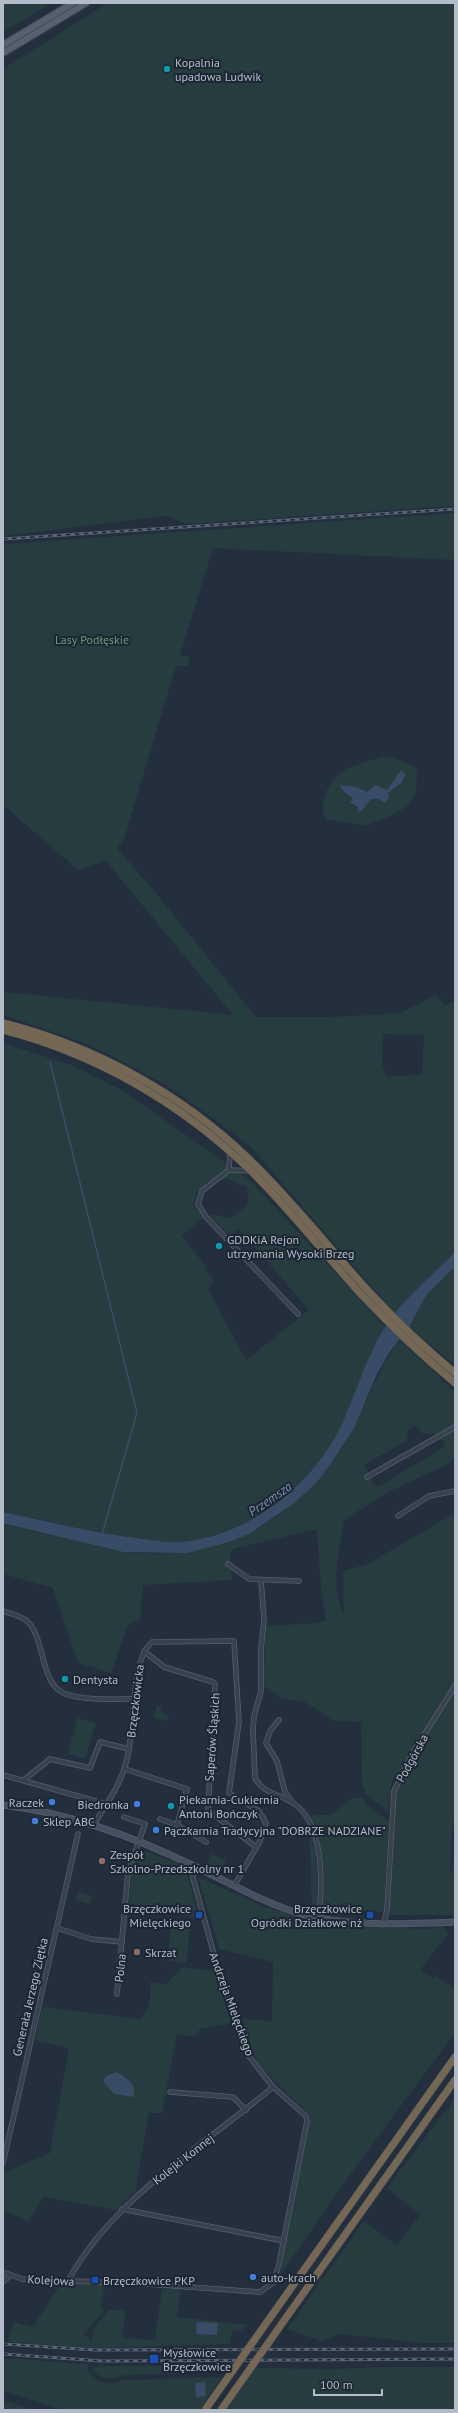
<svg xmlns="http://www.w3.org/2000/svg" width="458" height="2413" viewBox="0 0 458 2413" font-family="'PT Sans',sans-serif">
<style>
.green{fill:#263c3f;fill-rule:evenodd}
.water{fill:#394c67}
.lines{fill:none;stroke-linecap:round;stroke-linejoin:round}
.stream{stroke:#394c67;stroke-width:1.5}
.minor-casing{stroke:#565f6c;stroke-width:5.5}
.secondary-casing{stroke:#565f6c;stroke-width:7}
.primary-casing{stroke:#414a57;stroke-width:8}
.motorway-casing{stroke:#434c59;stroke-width:8}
.minor{stroke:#38414e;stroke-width:4}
.secondary{stroke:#465061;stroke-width:5.5}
.primary{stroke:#56606e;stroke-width:6}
.motorway{stroke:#746855;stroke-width:7}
.rail-casing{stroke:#5a6575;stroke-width:3}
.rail{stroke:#1d2633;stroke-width:1.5;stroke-dasharray:4.5;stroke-linecap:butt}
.motorway-bridge-casing{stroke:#434c59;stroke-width:8;stroke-linecap:butt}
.motorway-bridge{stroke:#746855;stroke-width:7}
.culture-dot{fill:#0f9aa8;stroke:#1d2633;stroke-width:1.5}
.shop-dot{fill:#3f7fe0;stroke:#1d2633;stroke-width:1.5}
.education-dot{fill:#8d6e63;stroke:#1d2633;stroke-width:1.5}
.transit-dot{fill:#1a4fb4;stroke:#1d2633;stroke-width:1.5}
.labels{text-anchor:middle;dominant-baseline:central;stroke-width:4;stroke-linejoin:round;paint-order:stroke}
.poi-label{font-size:12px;fill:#b4bcc9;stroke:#1d2633;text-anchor:start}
.park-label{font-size:12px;fill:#6b9a76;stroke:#1d2633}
.street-label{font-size:12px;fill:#b4bcc9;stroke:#1d2633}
.water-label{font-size:13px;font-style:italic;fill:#7c92b1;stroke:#1d2633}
</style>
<rect width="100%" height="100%" fill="#242f3e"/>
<g class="green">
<polygon points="3,3 53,3 3,32"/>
<polygon points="108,3 455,3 455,506 188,524 166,516 3,536 3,69"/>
<path d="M455 513V560L213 548 180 655 190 657 187 666H176L124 839 117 848 155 892 256 1017H332L388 1014 402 1012 436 995 445 1005 455 1001V1252L396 1315 250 1146 207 1114 166 1085 110 1055 82 1042 3 1015V992L233 1015 106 861 78 870 3 805V544ZM383 1034 424 1035 422 1074 386 1077 382 1064Z"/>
<path d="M386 756 407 763 417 769 416 793 409 805 389 817 364 826 327 819C322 814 322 806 324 799 333 766 357 765 386 756ZM401 771 406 774C396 785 387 799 371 799L364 807 353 806 350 802 353 798 344 793 343 785 368 792 387 790Z"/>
<path d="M3 1043 74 1066 125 1092 251 1181 385 1327C365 1369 351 1416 325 1455 295 1499 235 1537 181 1542 170 1543 157 1541 145 1539 97 1534 50 1522 3 1512ZM226 1179 247 1187 248 1205 231 1218 208 1214 230 1236 239 1229 309 1310 246 1360 208 1289 214 1280 205 1271 207 1268 182 1236 203 1218 194 1206 196 1193 208 1181Z"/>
<polygon points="455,1267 455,1365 409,1327 427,1294"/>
<path d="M400 1340 455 1392V1456L448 1464 388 1492 344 1520C340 1550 329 1587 344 1614L343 1571 368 1564 455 1513V1819L452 1830 450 1875 455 1866V1915H390L396 1793 404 1773 431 1728 392 1781 388 1811 367 1796 362 1782 361 1722 334 1721 305 1702 282 1698 264 1686 265 1626 316 1623 326 1620 321 1589 317 1529 233 1549 230 1552 232 1580 143 1585 140 1620 128 1625 111 1673 78 1663 53 1588 3 1574V1523C30 1529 56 1535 83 1542 96 1545 110 1550 124 1552 216 1562 290 1525 341 1449 365 1413 373 1375 400 1340ZM416 1425 423 1434 433 1433 443 1441 445 1446 383 1484 371 1487 374 1485 366 1467 362 1466 408 1440 407 1430Z"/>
<polygon points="157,1705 162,1707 161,1713 169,1715 167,1721 154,1718"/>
<polygon points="77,1718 96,1723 85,1759 68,1754"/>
<polygon points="363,1797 366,1804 389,1822 384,1909 382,1912 360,1911 351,1915 331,1914 323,1909 319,1834 311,1818 314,1815 331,1815 350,1799"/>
<path d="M309 1820C318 1849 317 1879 317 1910H312Z"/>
<polygon points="139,1849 185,1866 199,1919 129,1903 132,1872"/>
<polygon points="211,1854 226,1860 222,1869 207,1864"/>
<polygon points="198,1877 263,1906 312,1921 363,1927 428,1929 444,1926 448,1934 420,1970 433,1978 435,1975 455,1989 455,2033 346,2180 279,2277 310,2115 258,2065 242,2019 272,2021 273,1962 219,1949"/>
<polygon points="78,1892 92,1896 90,1904 75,1900"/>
<polygon points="171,1925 190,1927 186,1963 167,1961"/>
<path d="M182 1967 215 1971 231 2023 200 2029 195 2036 177 2035 162 2113H149L135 2192 116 2210 43 2197 28 2222 3 2209 4 2172 50 2153 69 2048 35 2040 42 2007 140 2019C151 2008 151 1997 150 1982L166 1985Z"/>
<polygon points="455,2098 455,2343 422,2343 340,2334 321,2341 287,2329 364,2221 397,2245 420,2215 387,2188"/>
<polygon points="62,2282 105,2284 101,2307 105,2309 83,2335 90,2338 91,2344 94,2328 109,2310 126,2310 122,2335 124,2338 155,2340 162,2289 180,2289 177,2317 247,2325 241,2330 232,2331 230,2344 91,2348 7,2342 14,2322 33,2327"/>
<path d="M3 2358 88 2364V2370C98 2386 109 2385 125 2380L222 2377 199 2410H62L3 2391Z"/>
<path d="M103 2364V2366L230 2365 225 2372 125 2375C111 2380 104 2381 93 2371L92 2369Z"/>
<polygon points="393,2367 455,2367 455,2410 225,2410 254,2368 329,2369"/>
<polygon points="3,2400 31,2409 35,2410 3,2410"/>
</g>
<g class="water">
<path d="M401 770 406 774 401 783 388 793 389 797 385 803 378 799H371L361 812 358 811V807L350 803 353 798C346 794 342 791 340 785L356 787 368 792 375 785 387 790Z"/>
<path d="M455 1252V1267L427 1294 409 1327 389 1353 377 1374 354 1428 332 1462 317 1482 293 1504 249 1534 229 1542 187 1553 123 1552 3 1523V1512C50 1522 97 1534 145 1539 157 1541 170 1543 181 1542 248 1536 313 1485 341 1426 356 1394 366 1357 385 1327 402 1300 433 1275 455 1252Z"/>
<path d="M116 2072C126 2077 138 2085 133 2097L114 2094 104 2082 105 2077Z"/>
<polygon points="197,2322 218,2323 217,2335 196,2334"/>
<polygon points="205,2382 206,2396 196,2397 195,2383"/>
</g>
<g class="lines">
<polyline class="stream" points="50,1062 137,1413 102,1534"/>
<g class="minor-casing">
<g id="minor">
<polyline points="229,1170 230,1153"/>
<polyline points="250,1171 229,1170 202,1191 198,1204 206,1217 298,1314"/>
<polyline points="367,1477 455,1427"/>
<polyline points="398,1516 429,1496 455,1491"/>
<polyline points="228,1564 249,1579 299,1581"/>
<path d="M261 1580 264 1620 261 1650V1691L254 1716 253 1731 255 1778C262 1793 280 1794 293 1803 325 1823 322 1884 319 1918"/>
<path d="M3 1611C11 1614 22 1616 28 1622 44 1638 41 1679 60 1691 74 1701 117 1699 135 1699"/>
<polyline points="144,1651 164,1667 213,1682 215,1684 208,1810 256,1847"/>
<polyline points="279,1720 270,1731 266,1743 277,1761 285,1792 292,1802"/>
<polyline points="125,1769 187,1789 177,1825"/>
<polyline points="3,1775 106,1804"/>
<polyline points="24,1780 50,1759 90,1768 100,1742 129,1749"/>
<polyline points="160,1819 177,1825 206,1842"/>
<path d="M93 1826C105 1806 120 1786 126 1763 136 1733 129 1661 152 1642L234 1641 239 1722 229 1793 259 1811 266 1823 260 1841 234 1886"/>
<polyline points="384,1922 387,1910 394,1791 412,1754 455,1686"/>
<polyline points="57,1928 91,1939 122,1942"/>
<polyline points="117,1994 128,1873 145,1824 124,1817"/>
<polyline points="170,2092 233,2097 246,2110"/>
<polyline points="3,2163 78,1834"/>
<polyline points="122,2209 284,2241"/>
<polyline points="3,2272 22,2279 147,2284 260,2292 273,2283 279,2264 307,2121 306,2116 273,2087 248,2055 218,1969 193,1878 195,1866"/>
<path d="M68 2281C112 2199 203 2146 273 2087"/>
<polyline points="3,2282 10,2276"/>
</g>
</g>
<g class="secondary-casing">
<path id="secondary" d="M3 1805C68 1813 137 1838 196 1867 230 1883 262 1902 298 1913 345 1927 406 1924 455 1922"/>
</g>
<g class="primary-casing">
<g id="primary">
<polyline points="3,45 73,3"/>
<polyline points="3,53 86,3"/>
</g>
</g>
<g class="motorway-casing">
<g id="motorway">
<path d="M3 1023C94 1046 182 1094 249 1159 294 1202 331 1251 373 1296 399 1324 426 1349 455 1373"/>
<path d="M3 1030C96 1054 181 1103 250 1170 289 1208 322 1251 359 1292 389 1324 421 1355 455 1383"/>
<polyline points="272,2315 455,2057"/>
<polyline points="288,2315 455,2080"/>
</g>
</g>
<use href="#minor" class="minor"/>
<use href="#secondary" class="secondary"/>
<use href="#primary" class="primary"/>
<use href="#motorway" class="motorway"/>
<g class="rail-casing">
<g id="rail">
<polyline points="3,539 455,509"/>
<polyline points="3,2344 95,2350 455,2349"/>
<polyline points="3,2354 102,2361 455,2359"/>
</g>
</g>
<use href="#rail" class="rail"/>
<g class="motorway-bridge-casing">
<g id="motorway-bridge">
<polyline points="205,2410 272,2315"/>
<polyline points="221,2410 288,2315"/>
</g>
</g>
<use href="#motorway-bridge" class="motorway-bridge"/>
</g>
<g class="culture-dot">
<circle cx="167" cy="69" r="4"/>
<circle cx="219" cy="1246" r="4"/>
<circle cx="65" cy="1679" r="4"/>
<circle cx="171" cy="1806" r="4"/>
</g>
<g class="shop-dot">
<circle cx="52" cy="1802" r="4"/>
<circle cx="137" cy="1804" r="4"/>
<circle cx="35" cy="1821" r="4"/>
<circle cx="156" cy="1830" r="4"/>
<circle cx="253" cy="2277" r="4"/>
</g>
<g class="education-dot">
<circle cx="102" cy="1861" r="4"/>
<circle cx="137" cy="1952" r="4"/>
</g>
<g class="transit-dot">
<rect x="195" y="1911" width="8" height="8" rx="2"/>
<rect x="366" y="1911" width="8" height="8" rx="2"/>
<rect x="91" y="2276" width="8" height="8" rx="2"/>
<rect x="149" y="2354" width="10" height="10" rx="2"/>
</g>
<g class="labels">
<g class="poi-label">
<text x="175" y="62">Kopalnia<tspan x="175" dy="14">upadowa Ludwik</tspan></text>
<text x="227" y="1239">GDDKiA Rejon<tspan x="227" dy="14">utrzymania Wysoki Brzeg</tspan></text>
<text x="73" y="1679">Dentysta</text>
<text x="179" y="1799">Piekarnia-Cukiernia<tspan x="179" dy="14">Antoni Bończyk</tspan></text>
<text x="44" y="1802" text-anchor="end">Raczek</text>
<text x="129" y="1804" text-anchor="end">Biedronka</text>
<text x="43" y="1821">Sklep ABC</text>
<text x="164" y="1830">Pączkarnia Tradycyjna "DOBRZE NADZIANE"</text>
<text x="110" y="1854">Zespół<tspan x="110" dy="14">Szkolno-Przedszkolny nr 1</tspan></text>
<text x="191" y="1908" text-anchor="end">Brzęczkowice<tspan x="191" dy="14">Mielęckiego</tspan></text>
<text x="362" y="1908" text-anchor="end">Brzęczkowice<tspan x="362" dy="14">Ogródki Działkowe nż</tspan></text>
<text x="145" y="1952">Skrzat</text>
<text x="261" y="2277">auto-krach</text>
<text x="103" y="2280">Brzęczkowice PKP</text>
<text x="163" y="2352">Mysłowice<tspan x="163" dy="14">Brzęczkowice</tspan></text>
</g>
<g class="park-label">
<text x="92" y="639">Lasy Podłęskie</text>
</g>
<g class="street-label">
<text transform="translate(135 1701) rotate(-83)">Brzęczkowicka</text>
<text transform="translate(212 1737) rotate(-86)">Saperów Śląskich</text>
<text transform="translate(412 1758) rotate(-61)">Podgórska</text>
<text transform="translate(120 1968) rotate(-84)">Polna</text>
<text transform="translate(30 1997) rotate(-77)">Generała Jerzego Ziętka</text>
<text transform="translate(232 2004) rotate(70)">Andrzeja Mielęckiego</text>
<text transform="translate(183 2159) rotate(-38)">Kolejki Konnej</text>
<text transform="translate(51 2280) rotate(3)">Kolejowa</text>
</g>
<g class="water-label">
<text transform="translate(270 1499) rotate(-35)">Przemsza</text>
</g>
</g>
<rect width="458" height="2413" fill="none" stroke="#b4bcc9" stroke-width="8"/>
<path d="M314 2389v6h68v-6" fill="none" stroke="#b4bcc9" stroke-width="2"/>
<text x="320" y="2389" font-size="12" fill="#b4bcc9" stroke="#1d2633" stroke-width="3" paint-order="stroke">100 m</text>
</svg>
